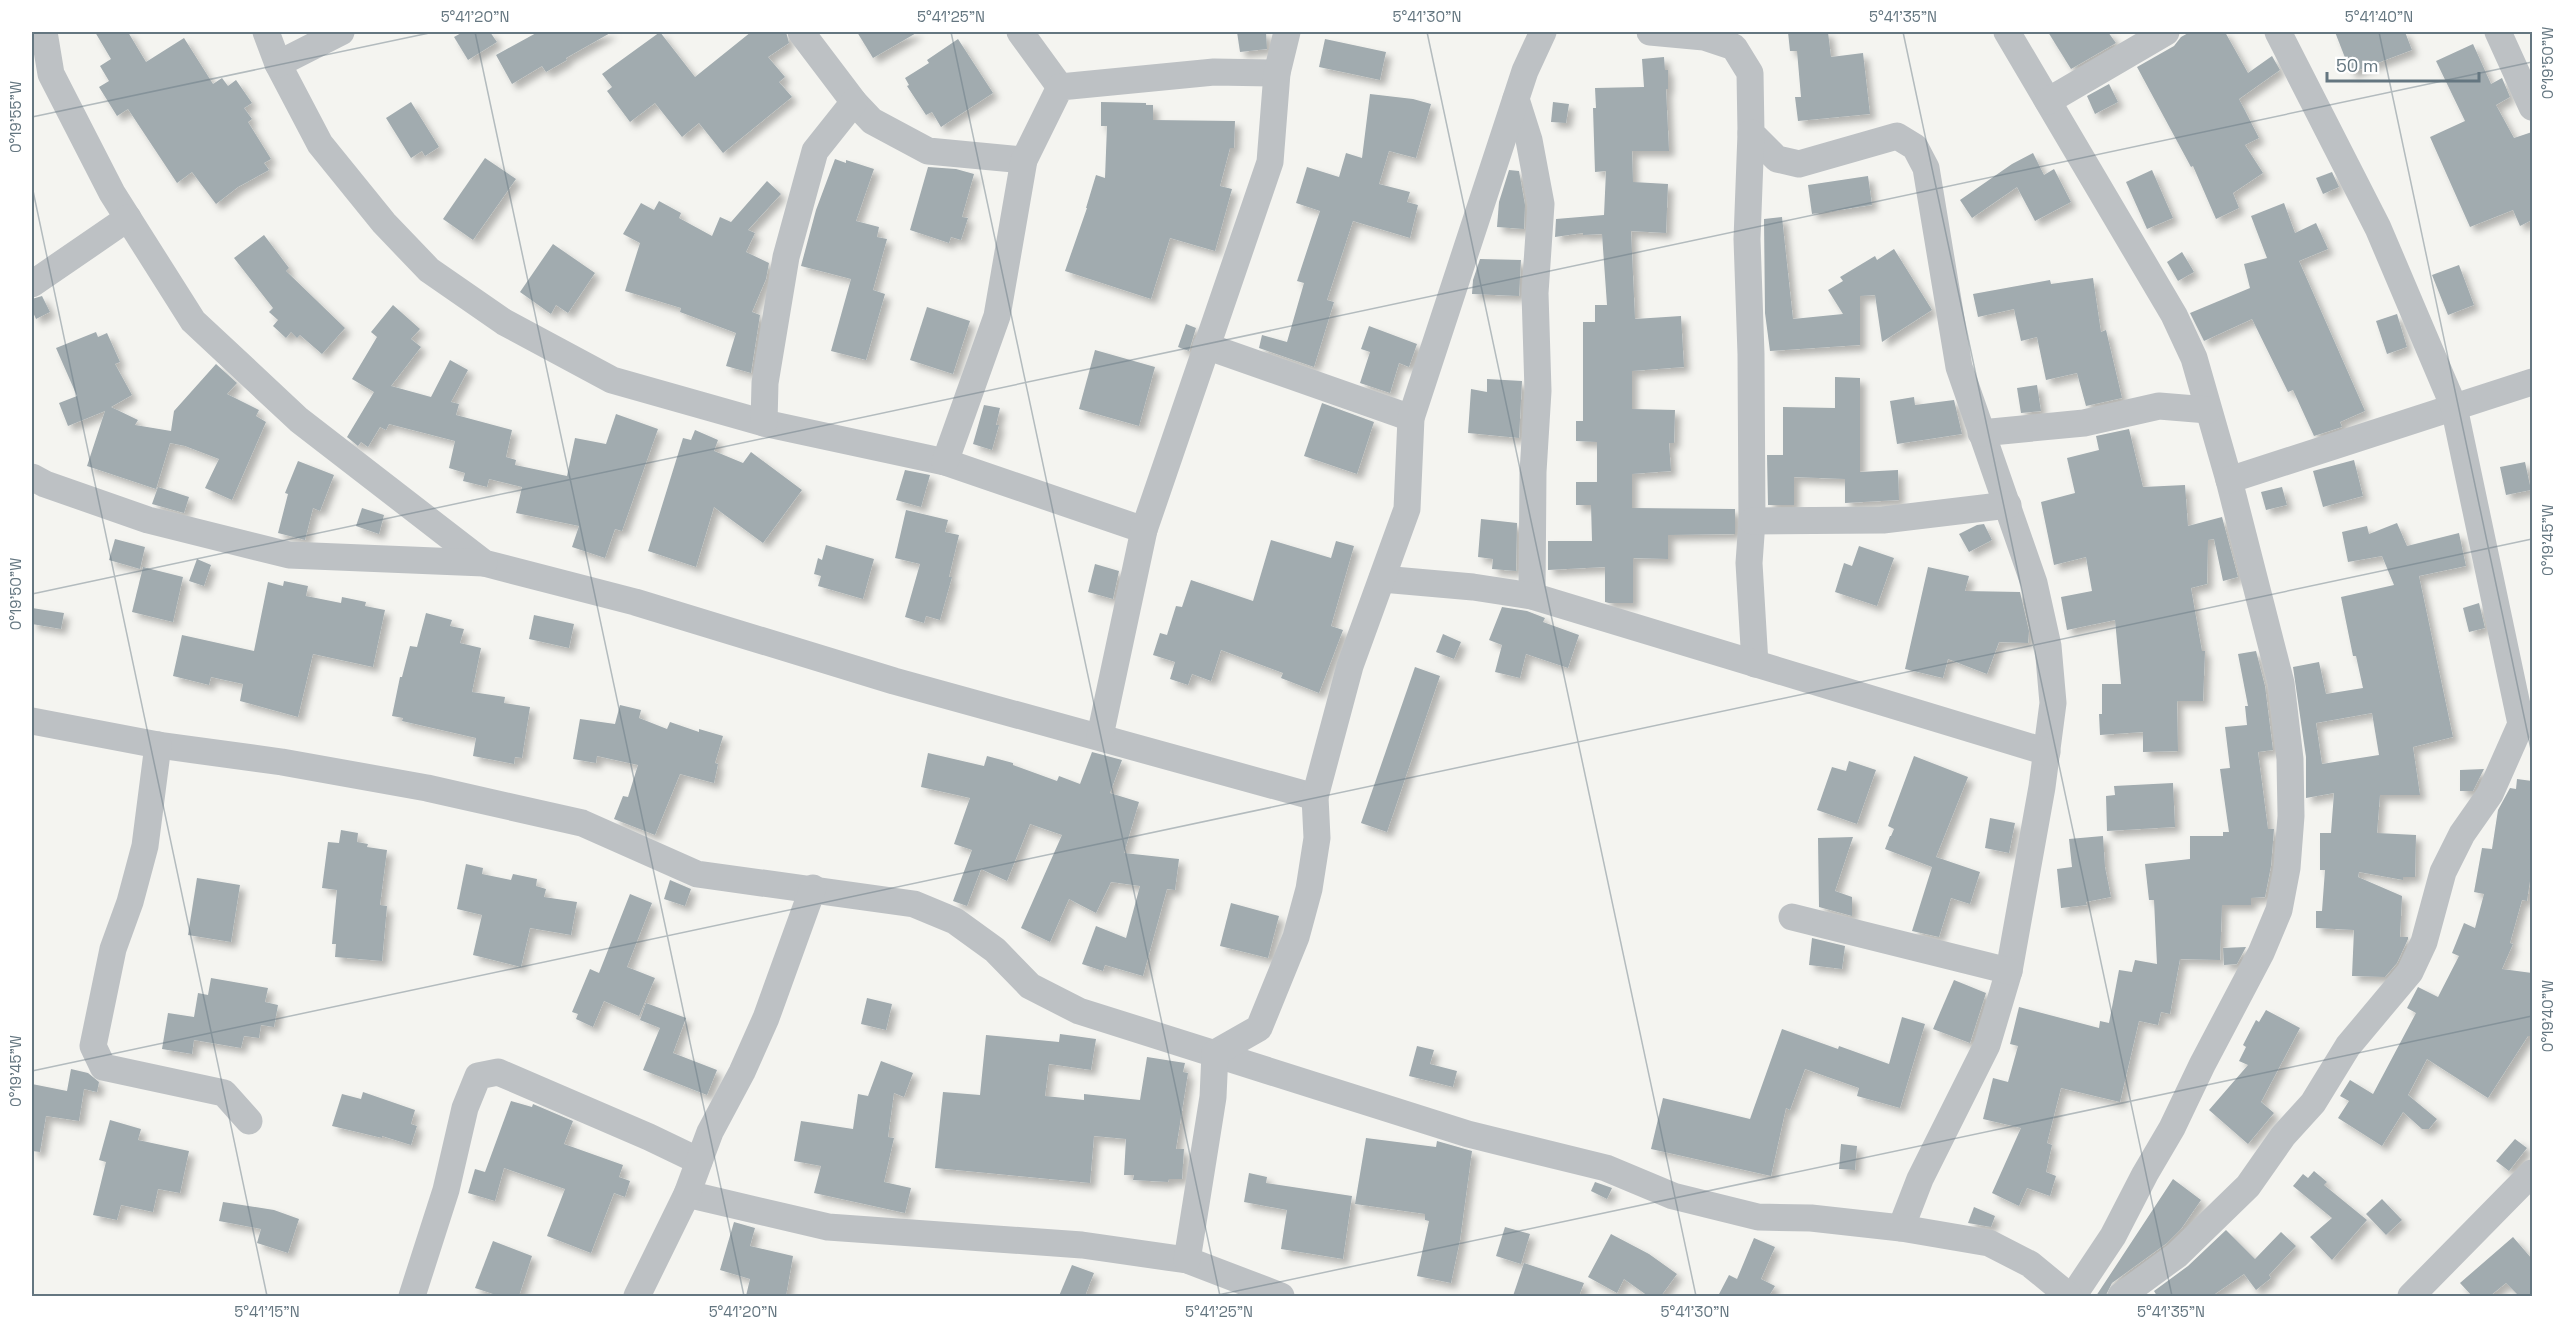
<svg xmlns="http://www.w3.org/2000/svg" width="2564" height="1328" viewBox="0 0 2564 1328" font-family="'Space Grotesk',sans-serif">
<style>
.building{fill:#a1abaf;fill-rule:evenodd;filter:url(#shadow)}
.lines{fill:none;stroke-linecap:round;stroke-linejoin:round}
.minor{stroke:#bdc1c4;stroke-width:27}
.ticks{fill:none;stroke:#647680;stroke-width:1.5;stroke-opacity:0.45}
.neatline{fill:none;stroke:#647680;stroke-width:2}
.ticks-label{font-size:15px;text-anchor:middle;fill:#647680}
</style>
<defs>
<filter id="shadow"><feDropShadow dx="5.5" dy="5.5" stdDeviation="3" flood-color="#0004"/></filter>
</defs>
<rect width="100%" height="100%" fill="#f4f4f0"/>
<g class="building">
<polygon points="95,32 128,32 146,62 184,38 213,84 222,78 228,86 236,80 252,103 244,108 252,119 248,122 271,159 264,163 269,170 238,187 216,204 192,172 177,183 128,109 117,116 99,87 109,81 100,66 111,59"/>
<polygon points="463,32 490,32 497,42 468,60 454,37"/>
<polygon points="538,32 612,32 566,58 567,60 546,72 542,66 512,84 496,55"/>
<polygon points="660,32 695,77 751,32 786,32 789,43 768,57 785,77 779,82 792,97 723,153 699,123 682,137 655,103 630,122 607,91 612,87 602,74"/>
<polygon points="857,32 918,32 873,58"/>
<polygon points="1237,32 1266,32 1267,49 1240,52"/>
<polygon points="1788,32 1828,32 1831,57 1863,53 1870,114 1798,121 1795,97 1801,97 1797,51 1790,51"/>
<polygon points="2048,32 2108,32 2116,43 2071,69"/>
<polygon points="2190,32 2225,32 2248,73 2272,56 2280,70 2239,99 2259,138 2245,145 2263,173 2233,193 2239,208 2216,219 2193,166 2191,167 2137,67 2174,46 2181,37"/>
<polygon points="2335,32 2405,32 2412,50 2351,73"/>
<polygon points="958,39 993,93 941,127 932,112 926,115 907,86 909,85 905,78 929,63 927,60"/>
<polygon points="1325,39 1386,52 1380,80 1319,67"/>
<polygon points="2473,44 2491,84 2502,78 2510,97 2496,105 2514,138 2532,132 2532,220 2520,226 2513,210 2470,227 2430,137 2465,121 2436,61"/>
<polygon points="1664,57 1665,70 1668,70 1668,89 1666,89 1669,151 1632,151 1633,182 1668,184 1666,233 1631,231 1635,319 1681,316 1684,367 1632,371 1632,409 1675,410 1674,443 1669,443 1671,471 1632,474 1632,508 1735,509 1735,534 1668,535 1668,559 1633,558 1633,603 1609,603 1605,602 1605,567 1548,570 1548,541 1592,541 1591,505 1576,505 1576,482 1597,482 1597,442 1576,441 1576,421 1583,421 1583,322 1595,322 1595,305 1607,305 1602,234 1583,235 1583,233 1555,237 1556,219 1604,215 1606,171 1595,172 1593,108 1596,108 1595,88 1644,87 1642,59"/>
<polygon points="2109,84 2118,102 2095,114 2087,96"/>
<polygon points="1370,94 1413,99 1431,104 1416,158 1389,151 1379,184 1410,192 1407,202 1418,205 1410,238 1353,221 1327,300 1334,302 1314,367 1259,348 1262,335 1287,342 1304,283 1297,281 1320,211 1296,203 1307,167 1339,177 1346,153 1362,158"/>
<polygon points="411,102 439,147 425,156 422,151 411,158 386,118"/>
<polygon points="1101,102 1146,103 1146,105 1153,105 1153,120 1235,121 1234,148 1230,148 1220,186 1232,189 1215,251 1170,238 1151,299 1065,271 1087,208 1086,208 1096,175 1105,178 1107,126 1101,126"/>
<polygon points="1553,102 1569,104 1566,123 1551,122"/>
<polygon points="2033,153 2044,175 2054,169 2071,202 2035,221 2017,187 1972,218 1960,200 2012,164"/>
<polygon points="485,158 516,179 473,240 443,219"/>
<polygon points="835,159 846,163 846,160 874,169 856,221 879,227 877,237 887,239 873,290 885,294 866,360 831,351 851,279 801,266 816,210"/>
<polygon points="928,167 956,169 974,174 962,217 968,218 961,240 951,237 949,243 910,230"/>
<polygon points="1509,170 1519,171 1525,205 1524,229 1497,227 1499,202"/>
<polygon points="2152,170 2173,218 2147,229 2126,182"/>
<polygon points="2332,172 2339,187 2323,194 2316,178"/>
<polygon points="1868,176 1872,205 1812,214 1808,185"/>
<polygon points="767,181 781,194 748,230 755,233 746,252 769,263 766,279 752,312 760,315 751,373 726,366 736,333 680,312 681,308 625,291 640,243 623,234 641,203 654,210 659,201 681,213 679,218 712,236 720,217 731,222"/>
<polygon points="2284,203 2295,233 2316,223 2328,249 2299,261 2365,411 2340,422 2342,427 2314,436 2293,390 2288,392 2252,319 2204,341 2190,313 2250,288 2244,264 2267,258 2251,216"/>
<polygon points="1782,217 1793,319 1843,314 1828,290 1843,281 1840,277 1875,256 1877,260 1894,249 1932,310 1882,342 1875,295 1860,296 1860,345 1770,351 1765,313 1764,219"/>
<polygon points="264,235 289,268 286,271 345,328 322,354 300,335 297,338 291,332 286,338 273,326 278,320 269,312 273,308 234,258"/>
<polygon points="553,244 595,273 568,313 556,305 551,314 520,292"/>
<polygon points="2182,252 2194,272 2178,281 2167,262"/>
<polygon points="1480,259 1521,260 1519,296 1472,294 1473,280"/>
<polygon points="2459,265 2474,305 2448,315 2432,275"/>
<polygon points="2093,278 2101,332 2106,330 2122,398 2086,406 2077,373 2046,380 2037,337 2021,341 2014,309 1978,317 1973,294 2050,280 2051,284"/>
<polygon points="42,296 50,312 36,319 32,310 32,299"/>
<polygon points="393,305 420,329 411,339 421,347 391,386 431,397 450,360 468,370 451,402 459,404 456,415 512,430 506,457 516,460 515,465 567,476 575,438 606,444 616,414 658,429 622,531 615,529 605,558 572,547 579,526 516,513 522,487 489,479 487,487 463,481 465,473 449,468 455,441 389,424 386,430 380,427 368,447 361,442 358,446 347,437 374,392 352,379 377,337 371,332"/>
<polygon points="927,307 970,321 953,374 910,360"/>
<polygon points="2397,314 2407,347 2387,354 2376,321"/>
<polygon points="1186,324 1196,328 1189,351 1178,347"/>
<polygon points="1369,326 1417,344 1409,367 1399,363 1390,393 1360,383 1370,352 1361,349"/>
<polygon points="96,332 98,337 107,333 120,362 115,364 132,395 111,407 138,420 135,425 171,431 174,411 216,364 237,383 227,394 259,410 256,416 266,422 232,500 205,488 219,459 185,446 170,443 156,489 87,466 105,411 68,426 59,403 77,396 56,348"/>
<polygon points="1095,350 1155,367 1139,426 1079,409"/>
<polygon points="1835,377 1860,378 1860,472 1898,470 1899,500 1845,503 1845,479 1794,477 1794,505 1768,505 1767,455 1783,455 1783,407 1835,408"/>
<polygon points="1487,379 1522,381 1519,438 1468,433 1471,389 1487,392"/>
<polygon points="2037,385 2041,411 2021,413 2017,388"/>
<polygon points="1914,397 1915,405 1954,400 1962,434 1897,444 1890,401"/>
<polygon points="1322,403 1374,422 1357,474 1304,456"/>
<polygon points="984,405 1000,408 996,425 999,425 992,450 973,444"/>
<polygon points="2129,429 2143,487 2185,485 2188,526 2222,517 2238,577 2223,581 2214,539 2208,540 2207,584 2191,588 2202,651 2205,651 2203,701 2177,701 2178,751 2143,752 2143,732 2100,735 2099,714 2102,714 2102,684 2121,684 2115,620 2067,630 2061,597 2092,591 2086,557 2054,565 2041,502 2075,493 2067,458 2099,450 2096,436"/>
<polygon points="695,430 718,440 714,451 743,463 751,452 802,490 763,543 714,507 696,567 648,551 683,438 691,440"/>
<polygon points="2354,460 2363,496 2323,507 2313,471"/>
<polygon points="298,461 334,475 320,511 313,508 305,540 278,533 288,494 285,493"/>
<polygon points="2525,462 2531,490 2506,495 2500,467"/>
<polygon points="905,470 930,475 921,507 896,500"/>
<polygon points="158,487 189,497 184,513 152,504"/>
<polygon points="2282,487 2287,505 2266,510 2261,492"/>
<polygon points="362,508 384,515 379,534 356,526"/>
<polygon points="906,510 948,520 945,532 959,535 949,577 952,577 940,620 926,616 924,623 905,617 920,564 895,558"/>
<polygon points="1481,519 1517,523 1516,571 1492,569 1493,559 1478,557"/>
<path d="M2397 523 2407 546 2459 533 2466 566 2419 576 2453 737 2413 747 2420 795H2380L2377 833 2416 835 2415 877H2403V880L2359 872 2358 877 2402 896 2400 937H2408V939L2397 963 2385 977 2352 976 2354 930 2316 928V911H2322L2325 870H2320V833H2331L2334 793 2306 798V757L2293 667 2319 662 2326 694 2363 688 2356 656H2353L2341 597 2394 585 2382 556 2348 562 2342 532 2367 526 2369 534ZM2372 713 2379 755 2322 764 2316 723Z"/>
<polygon points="1984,524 1992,540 1969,552 1959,534 1977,525"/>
<polygon points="115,539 145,547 140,569 109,560"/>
<polygon points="1271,540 1331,558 1336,541 1354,546 1331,626 1343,630 1319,693 1281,678 1283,673 1221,650 1211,681 1192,674 1188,685 1170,679 1175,662 1153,655 1160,633 1167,635 1176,606 1182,607 1191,580 1253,601"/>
<polygon points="826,545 874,559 863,599 818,586 821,576 814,574 818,558 822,560"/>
<polygon points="1859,546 1894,558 1877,606 1835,592 1844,563 1852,566"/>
<polygon points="197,559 211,565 204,586 189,581"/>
<polygon points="1095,564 1119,571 1113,599 1088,592"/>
<polygon points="143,567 183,577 173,622 132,612"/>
<polygon points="1928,567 1969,576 1965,591 2020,592 2029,631 2028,643 1999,642 1987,674 1948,659 1943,678 1905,669"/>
<polygon points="284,581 308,586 306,596 341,603 342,597 366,602 365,606 385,610 373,667 313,654 298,717 240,701 243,684 211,677 209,685 173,676 182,635 254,651 268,582 283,586"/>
<polygon points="2479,603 2485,628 2469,632 2463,608"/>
<polygon points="1502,607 1527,611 1545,618 1543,622 1579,635 1568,668 1526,654 1520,678 1495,672 1502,645 1489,640"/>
<polygon points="32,608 64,613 61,629 32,624"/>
<polygon points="426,613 452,620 450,626 464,629 460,643 481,648 472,692 505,697 504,703 530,707 522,758 515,757 514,764 473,756 476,738 402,721 403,718 392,716 400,677 402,677 410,646 417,647"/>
<polygon points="534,615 574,624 569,648 529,639"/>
<polygon points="1443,634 1461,642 1454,659 1436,652"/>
<polygon points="2256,651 2265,686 2273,750 2258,752 2268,829 2274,829 2271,866 2265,897 2251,898 2251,905 2222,905 2220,960 2180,959 2170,1014 2161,1012 2158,1025 2139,1021 2120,1102 2061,1088 2047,1143 2052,1145 2046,1172 2056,1176 2050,1196 2027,1188 2019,1206 1992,1193 2021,1128 1983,1119 1993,1078 2008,1082 2018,1046 2010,1044 2019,1007 2099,1028 2100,1021 2109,1023 2119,970 2132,972 2135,960 2157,964 2154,900 2149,900 2145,864 2190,859 2190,836 2223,836 2223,832 2229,832 2220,769 2230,768 2225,727 2247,725 2245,706 2248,706 2238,654"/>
<polygon points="1415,667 1440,676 1387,832 1361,823"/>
<polygon points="620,705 641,710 639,718 667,729 670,722 699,732 699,729 723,736 715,763 718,764 714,783 680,774 655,835 614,819 623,796 628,797 638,765 597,756 596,763 573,759 580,719 615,724"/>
<polygon points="1092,752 1122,760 1110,793 1139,802 1124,853 1179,859 1175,890 1167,889 1143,976 1105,965 1103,971 1082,964 1096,926 1126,938 1140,886 1111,882 1096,913 1069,899 1050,942 1021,928 1062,835 1030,824 1007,881 981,869 967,906 953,901 972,850 954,844 970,798 921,787 928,753 984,766 987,756 1013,763 1013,765 1057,781 1059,776 1080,784"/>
<polygon points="1914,756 1968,777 1936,857 1980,872 1970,904 1951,898 1939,937 1912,931 1932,867 1885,849 1890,836 1893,836 1891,836 1894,829 1888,826"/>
<polygon points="1849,761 1876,770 1857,824 1817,810 1832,767 1846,771"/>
<polygon points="2484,769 2473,791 2460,791 2460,770"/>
<polygon points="2517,779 2532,781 2532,868 2527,901 2522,900 2510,943 2513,944 2502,969 2532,973 2532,1036 2528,1036 2488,1098 2427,1059 2408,1095 2437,1119 2429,1129 2422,1129 2403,1112 2382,1146 2338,1118 2349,1101 2340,1096 2350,1080 2373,1094 2416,1013 2407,1008 2418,987 2438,997 2459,956 2452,953 2464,923 2475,928 2484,894 2474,892 2482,848 2492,849 2498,810 2510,788 2516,789"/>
<polygon points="2173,783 2175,827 2107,831 2106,796 2115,795 2114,786"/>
<polygon points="1990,818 2015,823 2009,853 1985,848"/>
<polygon points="341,830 358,833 357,842 368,844 367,847 387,850 380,905 387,906 382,961 335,957 336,944 332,944 337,890 322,888 328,842 339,843"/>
<polygon points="2103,836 2105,867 2111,897 2086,902 2087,905 2061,908 2057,869 2072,867 2069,839"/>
<polygon points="1853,837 1835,891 1852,897 1852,916 1819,907 1818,838"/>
<polygon points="466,864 483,868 482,874 511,880 513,874 537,879 536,886 546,889 544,897 577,902 571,935 530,928 521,967 473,955 482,915 457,909"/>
<polygon points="197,878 240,885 231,942 188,935"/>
<polygon points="670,880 691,889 685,906 664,899"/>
<polygon points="630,894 652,903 627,967 655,978 639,1016 604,1001 593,1027 576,1019 578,1014 572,1012 590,969 599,973"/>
<polygon points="1231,903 1279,916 1268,958 1220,946"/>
<polygon points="1812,938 1845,946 1842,969 1809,965"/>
<polygon points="2246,947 2237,964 2224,965 2223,948"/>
<polygon points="211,978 268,988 265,1002 278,1005 274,1027 261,1025 259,1038 244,1036 241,1048 194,1040 192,1054 162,1049 168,1013 194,1017 198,993 208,995"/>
<polygon points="1954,980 1986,993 1970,1043 1933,1029"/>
<polygon points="867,998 892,1004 886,1030 861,1024"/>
<polygon points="646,1003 686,1018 673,1053 717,1070 707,1095 643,1070 660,1028 640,1020"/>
<polygon points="2266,1010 2300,1028 2261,1102 2274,1113 2248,1144 2209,1110 2248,1065 2239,1061 2246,1047 2243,1045 2256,1020 2259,1022"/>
<polygon points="1902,1017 1925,1024 1900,1108 1857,1096 1859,1088 1805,1069 1790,1110 1786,1108 1771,1176 1651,1149 1663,1098 1750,1119 1782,1029 1838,1049 1839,1046 1889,1064"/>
<polygon points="1060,1034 1096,1039 1091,1070 1049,1064 1045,1096 1084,1100 1084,1094 1140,1100 1147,1057 1185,1063 1183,1072 1188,1073 1176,1149 1184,1149 1182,1179 1169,1179 1168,1182 1133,1180 1134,1175 1124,1175 1126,1139 1094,1136 1090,1183 935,1168 943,1092 980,1095 986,1035 1059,1042"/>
<polygon points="1417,1046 1434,1050 1430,1064 1457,1071 1453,1087 1409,1076"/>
<polygon points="881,1061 913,1073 904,1097 894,1093 888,1137 894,1138 884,1182 911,1188 905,1213 814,1193 821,1166 794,1161 801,1121 853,1129 858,1094 868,1096"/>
<polygon points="71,1069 88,1073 99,1082 97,1092 84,1089 79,1121 46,1116 40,1152 32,1151 32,1084 67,1091"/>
<polygon points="363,1092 415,1110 411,1124 417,1126 411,1145 382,1136 382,1138 332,1126 342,1094 361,1099"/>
<polygon points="511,1101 532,1107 533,1104 573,1121 564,1144 623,1165 619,1177 630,1181 625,1197 614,1193 591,1253 547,1236 565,1189 504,1168 495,1201 468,1193 475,1169 485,1172"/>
<polygon points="110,1120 141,1129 138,1140 189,1151 180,1193 158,1189 153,1212 121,1205 117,1220 93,1215 106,1162 99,1160"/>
<polygon points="1366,1138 1436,1147 1437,1141 1472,1151 1460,1240 1451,1283 1417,1276 1429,1221 1425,1220 1425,1214 1355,1204"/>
<polygon points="2515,1139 2527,1148 2509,1171 2496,1161"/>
<polygon points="1841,1144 1857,1146 1855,1170 1839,1169"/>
<polygon points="2314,1171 2327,1182 2324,1185 2367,1220 2332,1260 2310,1237 2332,1218 2293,1186 2303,1174 2308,1178"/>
<polygon points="1249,1173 1267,1177 1266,1183 1352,1196 1343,1259 1281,1249 1287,1210 1244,1202"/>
<polygon points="2173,1179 2201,1200 2181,1229 2167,1243 2112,1283 2106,1295 2096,1296"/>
<polygon points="1595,1182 1612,1188 1607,1199 1591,1191"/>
<polygon points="2382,1199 2402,1220 2386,1235 2366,1214"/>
<polygon points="223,1202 274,1210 299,1219 288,1253 257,1243 261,1229 219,1221"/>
<polygon points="1974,1207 1995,1216 1991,1227 1968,1223"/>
<polygon points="734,1222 755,1228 750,1246 793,1256 786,1296 746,1296 750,1279 720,1270"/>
<polygon points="1505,1227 1530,1234 1521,1264 1496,1256"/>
<polygon points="2226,1230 2255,1259 2281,1232 2296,1246 2269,1275 2271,1278 2256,1290 2244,1274 2212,1296 2157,1296 2154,1291 2188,1266"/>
<polygon points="1611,1234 1649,1254 1677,1274 1661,1296 1648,1296 1624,1279 1617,1293 1588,1277"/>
<polygon points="2513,1237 2532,1259 2532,1296 2519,1296 2506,1283 2490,1296 2472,1296 2460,1283"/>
<polygon points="1754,1238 1775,1247 1761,1279 1775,1286 1769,1296 1718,1296 1729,1275 1737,1279"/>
<polygon points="493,1241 532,1256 519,1296 499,1296 475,1288"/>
<polygon points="1524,1263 1584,1283 1579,1296 1513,1296"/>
<polygon points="1072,1265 1094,1273 1085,1296 1059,1296"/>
</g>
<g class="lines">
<g class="minor">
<polyline points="44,32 51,74 112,193 193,321 299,420 484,563 635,602 894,681 1315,797"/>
<polyline points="266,32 278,64 320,144 384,223 429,270 504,322 612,380 764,423 945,462 1144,530"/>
<polyline points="801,32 854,102 872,121 928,151 1024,160"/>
<polyline points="1020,32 1060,87"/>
<polyline points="1650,32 1704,37 1734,47 1750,73 1751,133 1777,159 1799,164 1897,136 1915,147 1926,168 1959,367 2034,583 2048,646 2053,703 2042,787 2009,971 1987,1045 1920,1179 1901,1228"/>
<polyline points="2007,32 2174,315 2194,358 2229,480 2281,683 2290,759 2291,816 2287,868 2279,910 2261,953 2202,1065 2172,1128 2145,1174 2113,1236 2073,1296"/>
<polyline points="2498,32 2532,107"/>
<polyline points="278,64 341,32"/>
<polyline points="1516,99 1529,140 1541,204 1535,293 1538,391 1533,472 1532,596"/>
<polyline points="2048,101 2166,32"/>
<polyline points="1751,133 1747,239 1751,354 1752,521 1749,563 1755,664"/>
<polyline points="32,284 128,218"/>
<polyline points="1206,346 1411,418"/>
<polyline points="764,423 765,383 786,257 815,151 854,102"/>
<polyline points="1981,433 2084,423 2159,406 2208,410"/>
<polyline points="945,462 997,316 1024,160 1060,87 1214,72 1277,73"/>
<polyline points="32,477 45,484 148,520 289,555 484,563"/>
<polyline points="2229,480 2532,382"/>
<polyline points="1752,521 1883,520 2008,505"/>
<polyline points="1382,579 1473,587 1532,596 2047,752"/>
<polyline points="32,721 158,745 282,762 427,788 582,823 697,874 914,904 955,921 995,950 1030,986 1079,1011 1468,1134 1606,1168 1673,1196 1758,1217 1811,1218 1901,1228 1989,1243 2030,1264 2069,1296"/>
<polyline points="1100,736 1144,530 1270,162 1277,73 1287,32"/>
<polyline points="158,745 145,846 130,902 113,949 93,1046 103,1067 224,1093 249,1121"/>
<polyline points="1792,917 2009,971"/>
<polyline points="687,1194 828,1227 1082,1245 1187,1260 1281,1296"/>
<polyline points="1187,1260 1213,1097 1215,1053 1259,1028 1296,937 1309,889 1317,838 1315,797 1350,666 1407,509 1411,418 1525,71 1543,32"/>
<polyline points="412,1296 446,1190 465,1108 478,1076 498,1072 649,1137 699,1161"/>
<polyline points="637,1296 687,1194 710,1132 742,1072 766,1018 813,888"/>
<polyline points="2121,1296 2177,1255 2248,1186 2283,1136 2313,1103 2348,1046 2410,972 2424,942 2443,872 2462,834 2490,794 2521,724 2454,407 2378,228 2278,32"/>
<polyline points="2411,1296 2532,1173"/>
</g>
</g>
<path class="ticks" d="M475 32 744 1296M951 32 1220 1296M1427 32 1696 1296M1903 32 2172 1296M2379 32 2532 754M32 117 434 32M32 186 267 1296M32 594 2532 62M32 1071 2532 539M1213 1296 2532 1016"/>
<rect width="2564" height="1328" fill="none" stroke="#ffffff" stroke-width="66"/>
<path d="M2327 72v9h152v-9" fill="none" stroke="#647680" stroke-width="3"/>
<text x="2336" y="72" font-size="18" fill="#647680" stroke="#ffffff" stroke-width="4.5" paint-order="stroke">50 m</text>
<rect x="33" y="33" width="2498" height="1262" class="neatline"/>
<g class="ticks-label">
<text x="475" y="22">5°41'20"N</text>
<text x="951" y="22">5°41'25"N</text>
<text x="1427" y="22">5°41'30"N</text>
<text x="1903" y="22">5°41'35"N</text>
<text x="2379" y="22">5°41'40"N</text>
<text transform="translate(2548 63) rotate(-90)" y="5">0°19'50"W</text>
<text transform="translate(16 117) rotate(-90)" y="5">0°19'55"W</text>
<text transform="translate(2548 540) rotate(-90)" y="5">0°19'45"W</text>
<text transform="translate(16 594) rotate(-90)" y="5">0°19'50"W</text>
<text transform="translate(2548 1016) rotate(-90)" y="5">0°19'40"W</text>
<text transform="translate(16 1071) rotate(-90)" y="5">0°19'45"W</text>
<text x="267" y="1317">5°41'15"N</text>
<text x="743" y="1317">5°41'20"N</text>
<text x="1219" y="1317">5°41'25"N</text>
<text x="1695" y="1317">5°41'30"N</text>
<text x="2171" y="1317">5°41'35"N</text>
</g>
</svg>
